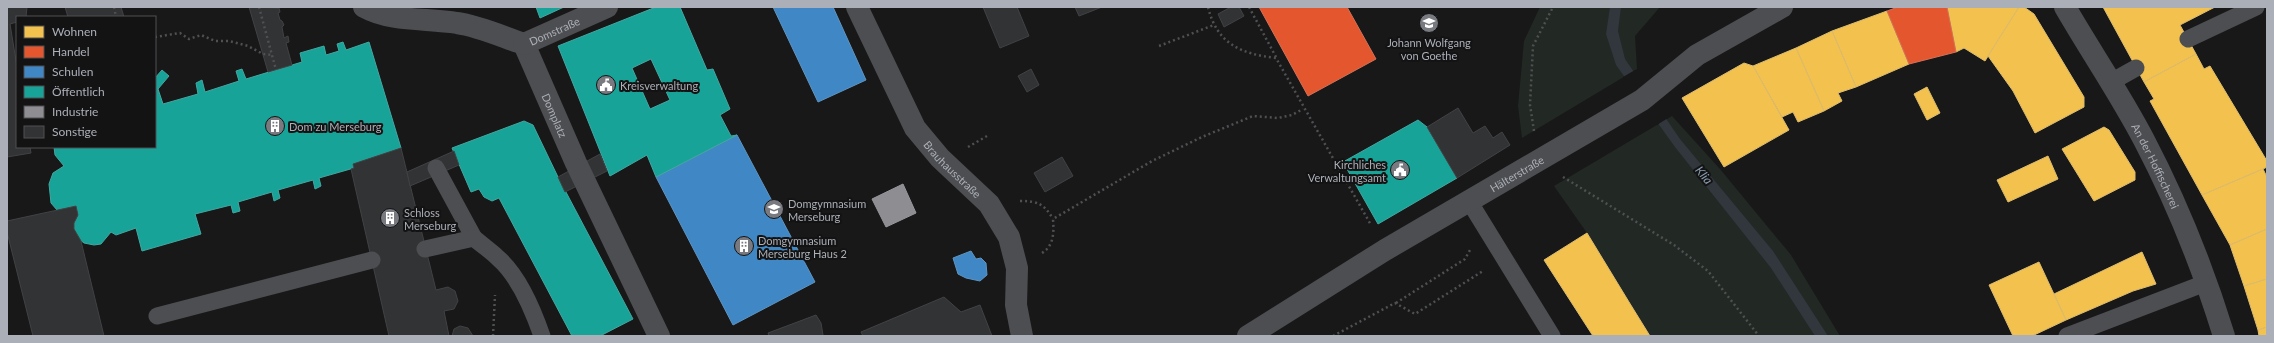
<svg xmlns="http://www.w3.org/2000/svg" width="2274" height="343" viewBox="0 0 2274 343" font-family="Lato,sans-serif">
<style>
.green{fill:#222823}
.water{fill:#31373d}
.pier{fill:#181819}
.homes{fill:#f2c14e;stroke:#ddbc6e}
.shops{fill:#e4572e;stroke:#d37157}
.schools{fill:#3f88c5;stroke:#5f94c1}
.public{fill:#17a398;stroke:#43a7a1;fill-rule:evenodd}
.industry{fill:#8d8d92;stroke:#96979d}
.building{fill:#323334;stroke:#414245}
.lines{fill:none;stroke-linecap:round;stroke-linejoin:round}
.path{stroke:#4e5052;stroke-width:2.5;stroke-dasharray:2 3;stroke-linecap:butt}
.service{stroke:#4d4e51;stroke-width:17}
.minor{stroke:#4d4e51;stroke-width:22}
.tram{stroke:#4e4f52;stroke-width:1}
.labels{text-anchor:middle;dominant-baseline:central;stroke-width:4;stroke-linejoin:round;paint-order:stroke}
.street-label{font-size:11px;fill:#abafb7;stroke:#131314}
.poi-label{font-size:11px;fill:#abafb7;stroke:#131314;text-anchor:start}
.water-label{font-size:12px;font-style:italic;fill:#879cae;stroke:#131314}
</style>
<rect width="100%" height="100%" fill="#181819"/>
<g class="green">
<polygon points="1540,7 1660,7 1635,36 1637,69 1522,138 1518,106 1524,41"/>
<polygon points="1672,116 1720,169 1791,255 1840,336 1650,336 1587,233 1554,186"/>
</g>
<polygon class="water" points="1610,7 1621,7 1618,31 1625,59 1680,139 1773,251 1828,336 1815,336 1771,268 1675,147 1616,65 1606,34"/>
<polygon class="pier" points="1635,70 1668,118 1657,125 1623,77"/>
<g class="homes">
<polygon points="1947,7 2019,7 1985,61 1964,48 1956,52"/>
<polygon points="2019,7 2024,7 2034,14 2084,97 2084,107 2035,133 2013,91 1988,56"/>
<polygon points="2103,7 2215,7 2180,25 2196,54 2144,82"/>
<polygon points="1887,11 1909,64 1856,87 1832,31"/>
<polygon points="1832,31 1856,87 1838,93 1842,101 1824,111 1796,48"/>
<polygon points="1796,48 1824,111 1798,122 1793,112 1782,117 1753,66"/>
<polygon points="2196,54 2204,69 2210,66 2267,161 2267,167 2263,169 2202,195 2150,101 2154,99 2144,82"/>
<polygon points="1744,63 1753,66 1789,130 1724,167 1682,98"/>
<polygon points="1927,87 1940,113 1927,120 1914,94"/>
<polygon points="2104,127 2109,130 2135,172 2135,180 2094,201 2062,149"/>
<polygon points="2048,156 2058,179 2008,202 1997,180"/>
<polygon points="2263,169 2267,177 2267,229 2230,245 2202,195"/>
<polygon points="2267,229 2267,279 2244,286 2230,245"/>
<polygon points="1587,233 1629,302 1650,336 1593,336 1544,260"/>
<polygon points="2142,252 2156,284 2133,291 2066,320 2054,294"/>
<polygon points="2039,262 2066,320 2032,336 2013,336 1989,285"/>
<polygon points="2267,279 2267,327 2258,330 2244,286"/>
<polygon points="2267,327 2267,336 2259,336 2258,330"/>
</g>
<g class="shops">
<polygon points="1259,7 1347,7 1376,59 1308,96"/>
<polygon points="1898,7 1947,7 1956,52 1909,64 1887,11"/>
</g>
<g class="schools">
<polygon points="773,7 833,7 866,80 818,102"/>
<polygon points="737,135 815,282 733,325 656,177"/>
<polygon points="971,251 976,259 981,258 986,263 987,275 980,281 966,278 958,274 953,258"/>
</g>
<g class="public">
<polygon points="536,7 564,7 540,18"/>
<path d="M656 7H680L707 70 713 69 730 109 720 115 731 136 737 135 656 177 647 155 610 176 558 46ZM651 59 670 100 650 109 632 68Z"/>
<polygon points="343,42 346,50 369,42 401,148 353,164 354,168 319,178 321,186 315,189 313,180 278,190 280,198 274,201 272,192 238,202 240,211 233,213 231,205 195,214 201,234 142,251 136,228 116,235 111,232 101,244 94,245 84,243 79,239 74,229 74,223 78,215 76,206 57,210 51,203 49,184 53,173 64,166 55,155 54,147 155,147 155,78 162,70 169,76 158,89 163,104 198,94 196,83 202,80 205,92 239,81 236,71 242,69 246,79 302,62 300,53 324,46 326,55 339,51 337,44"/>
<polygon points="1418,120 1427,127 1457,178 1378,224 1343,162"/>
<polygon points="524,121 533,125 558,177 633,319 600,336 572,336 499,198 492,201 484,197 479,189 471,192 452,148"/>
</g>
<polygon class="industry" points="903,184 916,213 886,227 872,199"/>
<g class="building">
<polygon points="7,7 27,7 26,17 17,17 17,22 10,24 17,67 17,147 30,147 31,153 7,157"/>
<polygon points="65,7 121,7 124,17 68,17"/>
<polygon points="249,7 279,8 280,12 278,13 280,20 282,21 284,25 282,27 284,38 288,36 289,42 286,43 292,65 268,72"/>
<polygon points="983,7 1017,7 1029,36 1000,48"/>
<polygon points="1075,7 1102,7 1079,16"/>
<polygon points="1231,7 1239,7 1244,16 1224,27 1218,14"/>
<polygon points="1031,69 1039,85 1027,92 1018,76"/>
<polygon points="1458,108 1473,133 1485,126 1493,138 1502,132 1510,145 1457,178 1427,127"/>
<polygon points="401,148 436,290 448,287 455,291 458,301 454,309 444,311 449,336 389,336 351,169 354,168 353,164"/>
<polygon points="454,151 459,165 410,186 407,172"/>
<polygon points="600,154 607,171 565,192 558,177"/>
<polygon points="1062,157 1073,176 1045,192 1034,173"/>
<polygon points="76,206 78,215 74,223 74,229 81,241 104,336 33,336 7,232 7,221"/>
<polygon points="944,297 961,312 980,305 992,336 863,336 861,332"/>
<polygon points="816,315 821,323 823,335 820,336 769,336 768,333"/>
<polygon points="460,326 468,328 473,336 452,336 454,329"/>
</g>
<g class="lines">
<g class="path">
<polyline points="114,7 116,17"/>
<polyline points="259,7 276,70"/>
<path d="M1208 7C1217 44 1241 54 1276 58L1371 225"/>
<polyline points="1249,7 1276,57"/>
<polyline points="155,37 180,33 189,39 201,35 215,41 229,41 248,46 263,54 272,55"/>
<polyline points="1159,46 1214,25"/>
<polyline points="1534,131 1530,105 1533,46 1553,7"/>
<polyline points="968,147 987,136"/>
<polyline points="1563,177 1674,245 1708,271 1759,336"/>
<path d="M1020 201C1038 201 1044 204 1053 219"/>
<path d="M1042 253C1054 246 1054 232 1053 219L1152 161 1202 137 1253 116 1278 118 1292 115 1303 109"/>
<polyline points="1396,303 1465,259 1470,250"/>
<polyline points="493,336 495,295"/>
<polyline points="1333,336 1395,303 1415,314 1483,271"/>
</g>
<g class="service">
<polyline points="2188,39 2256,7"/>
<polyline points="2111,82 2136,68"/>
<polyline points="436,168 474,238"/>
<polyline points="1469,201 1552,336"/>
<path d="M425 249 474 238C482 245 491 251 498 258 519 276 533 310 542 336"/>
<polyline points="157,316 372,260"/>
<polyline points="2067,336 2208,282"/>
</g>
<g class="minor">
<path id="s1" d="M364 7C391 22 427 18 457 23 479 26 503 37 524 44L576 163 659 336"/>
<path id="s2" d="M857 7 915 128 940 158 989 204 1009 237 1017 268 1016 305 1022 336"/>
<path id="s3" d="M2065 7C2091 52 2120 94 2144 140 2177 203 2203 268 2224 336"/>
<path id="s4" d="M524 44 607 7"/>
<path id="s5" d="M1248 336 1385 250 1642 100 1697 55 1782 7"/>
</g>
<g class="tram">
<path d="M2056 7C2083 52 2113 96 2138 142 2171 204 2195 269 2217 336"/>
<path d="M2073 7C2099 50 2129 92 2152 136 2185 201 2209 267 2231 336"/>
</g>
</g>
<defs>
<g id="school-disc" transform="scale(1)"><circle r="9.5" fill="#787a80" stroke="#131314"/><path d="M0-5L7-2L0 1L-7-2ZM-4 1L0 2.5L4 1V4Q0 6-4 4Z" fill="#fff"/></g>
<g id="civic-disc" transform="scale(1)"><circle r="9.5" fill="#787a80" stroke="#131314"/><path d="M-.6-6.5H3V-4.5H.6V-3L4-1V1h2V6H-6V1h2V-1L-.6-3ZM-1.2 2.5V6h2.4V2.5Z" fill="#fff"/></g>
<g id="building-disc" transform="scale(1)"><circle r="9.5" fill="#787a80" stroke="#131314"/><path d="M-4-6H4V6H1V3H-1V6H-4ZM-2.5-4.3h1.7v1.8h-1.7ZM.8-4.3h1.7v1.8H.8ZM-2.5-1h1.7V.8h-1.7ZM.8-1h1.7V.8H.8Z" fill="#fff"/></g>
</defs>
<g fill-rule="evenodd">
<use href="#school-disc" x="1429" y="23"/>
<use href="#civic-disc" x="606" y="85"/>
<use href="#building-disc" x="275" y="126"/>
<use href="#civic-disc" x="1400" y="170"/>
<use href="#school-disc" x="774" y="209"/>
<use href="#building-disc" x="390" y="218"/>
<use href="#building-disc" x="744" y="246"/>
</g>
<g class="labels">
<g class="street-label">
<text stroke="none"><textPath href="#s4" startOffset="33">Domstraße</textPath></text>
<text stroke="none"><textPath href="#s1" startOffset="243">Domplatz</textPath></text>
<text stroke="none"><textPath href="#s3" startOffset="183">An der Hoffischerei</textPath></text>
<text stroke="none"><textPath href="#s2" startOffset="190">Brauhausstraße</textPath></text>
<text stroke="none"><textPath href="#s5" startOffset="314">Hälterstraße</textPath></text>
</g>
<g class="poi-label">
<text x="1429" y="42" text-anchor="middle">Johann Wolfgang<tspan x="1429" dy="13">von Goethe</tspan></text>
<text x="620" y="85">Kreisverwaltung</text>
<text x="289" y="126">Dom zu Merseburg</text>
<text x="1386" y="164" text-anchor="end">Kirchliches<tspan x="1386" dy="13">Verwaltungsamt</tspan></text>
<text x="788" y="203">Domgymnasium<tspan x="788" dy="13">Merseburg</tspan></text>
<text x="404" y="212">Schloss<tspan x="404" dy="13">Merseburg</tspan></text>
<text x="758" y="240">Domgymnasium<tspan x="758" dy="13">Merseburg Haus 2</tspan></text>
</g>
<g class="water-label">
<text transform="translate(1704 175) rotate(51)">Klia</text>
</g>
</g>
<rect width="2274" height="343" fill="none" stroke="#abafb7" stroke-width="16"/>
<rect x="16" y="16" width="140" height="132" fill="#131314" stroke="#505155"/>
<rect x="24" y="26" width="20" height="12" fill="#f2c14e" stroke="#505155"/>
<text x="52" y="36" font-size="12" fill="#abafb7">Wohnen</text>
<rect x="24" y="46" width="20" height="12" fill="#e4572e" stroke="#505155"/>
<text x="52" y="56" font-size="12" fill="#abafb7">Handel</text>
<rect x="24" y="66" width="20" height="12" fill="#3f88c5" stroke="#505155"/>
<text x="52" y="76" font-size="12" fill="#abafb7">Schulen</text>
<rect x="24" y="86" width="20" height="12" fill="#17a398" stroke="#505155"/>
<text x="52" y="96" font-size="12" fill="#abafb7">Öffentlich</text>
<rect x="24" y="106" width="20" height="12" fill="#8d8d92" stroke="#505155"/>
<text x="52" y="116" font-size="12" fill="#abafb7">Industrie</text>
<rect x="24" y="126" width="20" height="12" fill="#323334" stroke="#505155"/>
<text x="52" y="136" font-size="12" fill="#abafb7">Sonstige</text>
</svg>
